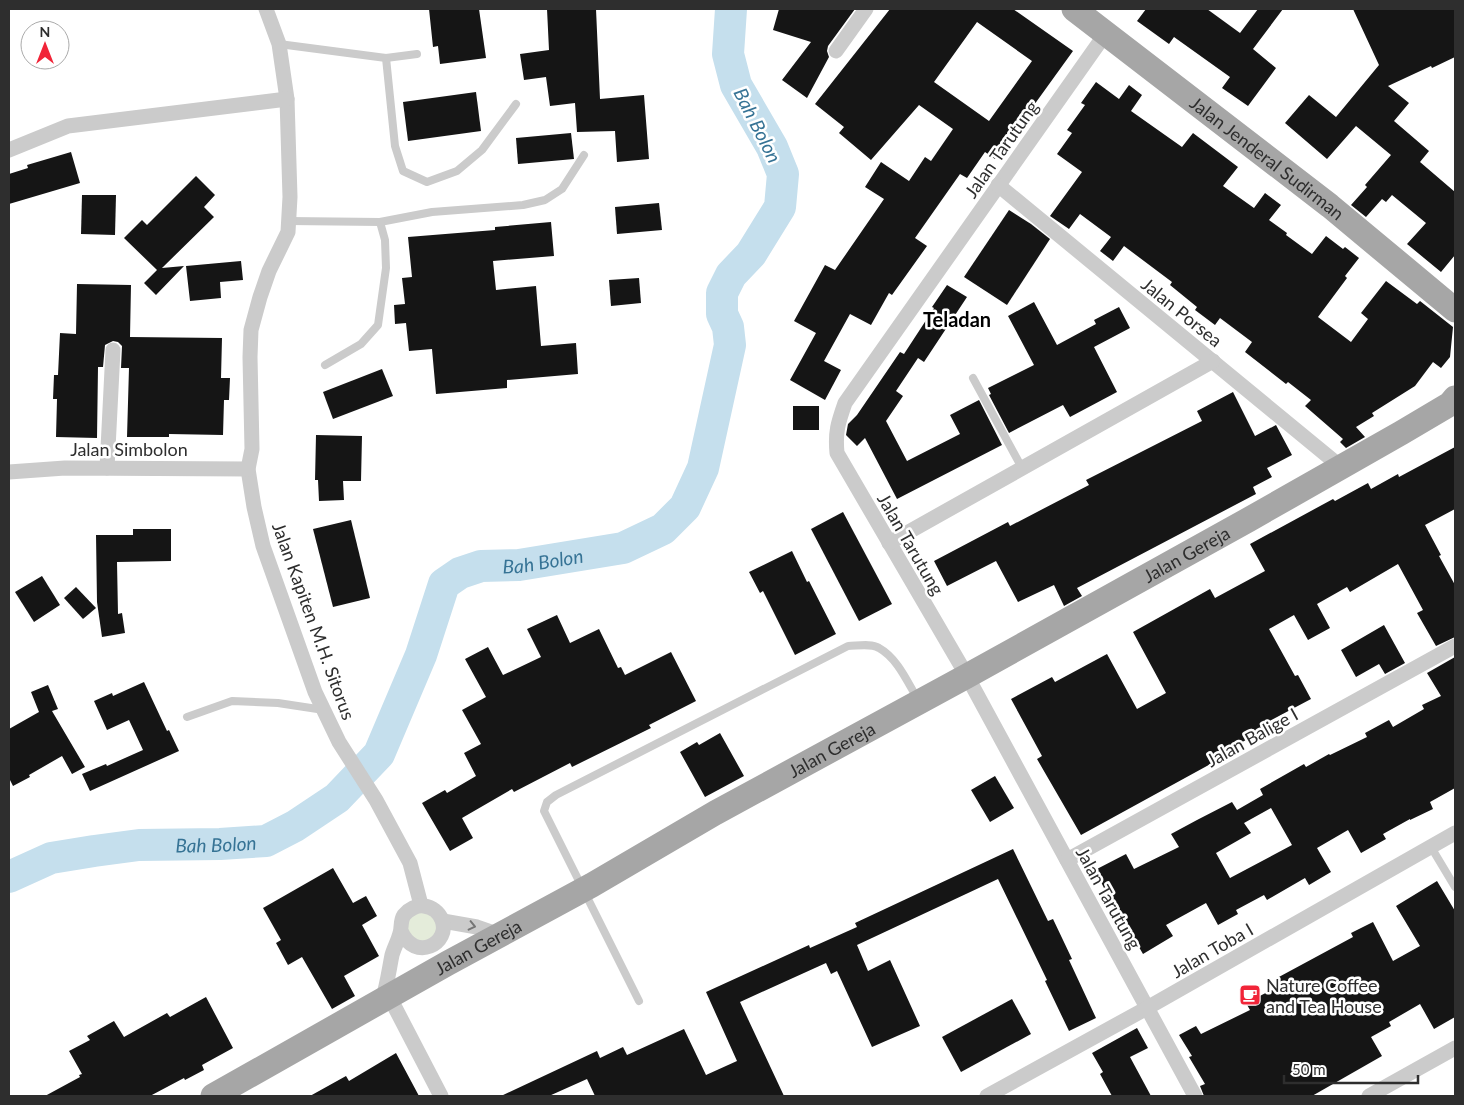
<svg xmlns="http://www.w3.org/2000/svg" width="1464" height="1105" viewBox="0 0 1464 1105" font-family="Lato,sans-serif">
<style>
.green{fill:#e4ecda}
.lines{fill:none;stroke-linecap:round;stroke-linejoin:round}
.river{stroke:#c5dfed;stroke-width:32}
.building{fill:#151515;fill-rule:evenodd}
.service{stroke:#cbcbcb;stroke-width:8}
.minor{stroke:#cbcbcb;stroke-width:15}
.primary{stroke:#a6a6a6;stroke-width:25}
.oneway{stroke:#757575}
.labels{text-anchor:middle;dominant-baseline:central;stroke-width:5;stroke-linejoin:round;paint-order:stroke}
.street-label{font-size:18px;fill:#2e2e2e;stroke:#fff}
.poi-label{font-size:18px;fill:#2e2e2e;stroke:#fff;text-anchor:start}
.water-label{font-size:19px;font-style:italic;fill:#367395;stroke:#fff}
.quarter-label{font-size:20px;font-weight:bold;fill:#000;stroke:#fff}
</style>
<rect width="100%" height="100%" fill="#fff"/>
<polygon class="green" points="419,907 440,919 434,942 409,941 405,917"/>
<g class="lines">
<path class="river" id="s1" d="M9 877 51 858 94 851 139 845 220 844 266 841 295 826 337 798 379 754 421 655 444 584 460 573 481 566 519 565 623 548 663 529 685 507 703 468 730 345 728 327 722 314V293L731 275 751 254 780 207 783 174 772 147 736 85 728 54 731 9"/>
</g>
<g class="building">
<polygon points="429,9 479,9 486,58 440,64 438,46 433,47"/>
<polygon points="547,9 596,9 600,99 644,95 649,159 617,162 615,131 577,132 575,103 550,106 546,77 524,80 520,54 549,50"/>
<polygon points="779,9 855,9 828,46 827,51 829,57 807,98 782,80 811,42 773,30"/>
<path d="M890 9H1013L1073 51 995 159 985 152 967 178 960 174 915 238 927 246 892 295 889 293 871 325 850 314 824 361 841 370 825 400 790 380 816 333 794 321 825 265 835 270 884 199 865 187 881 162 909 181 925 157 931 161 953 129 919 105 871 160 839 133 844 127 815 104ZM977 22 1032 61 989 121 934 82Z"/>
<polygon points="1146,9 1207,9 1240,33 1258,9 1283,9 1253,49 1276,68 1248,106 1222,88 1230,77 1174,37 1169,44 1137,21"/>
<polygon points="1353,9 1455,9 1455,57 1432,68 1431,66 1388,86 1409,103 1394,121 1429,151 1420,162 1455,192 1455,255 1441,272 1407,244 1426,223 1392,195 1386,202 1382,199 1366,217 1351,205 1367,187 1365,185 1391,155 1356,126 1327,159 1285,123 1309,95 1336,117 1379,65"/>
<polygon points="1096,82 1119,99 1129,85 1142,95 1131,111 1182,147 1193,133 1238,167 1223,186 1254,208 1265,193 1281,205 1269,220 1287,233 1286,235 1312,254 1326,236 1343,249 1345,247 1359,258 1345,276 1347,278 1318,317 1351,342 1368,319 1361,313 1386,281 1417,304 1420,301 1453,327 1450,357 1441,368 1433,362 1415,386 1372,413 1374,416 1356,427 1365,437 1346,448 1340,442 1343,439 1305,406 1311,400 1288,382 1286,384 1245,352 1252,342 1220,318 1215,325 1195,310 1197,307 1170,285 1172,282 1124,246 1113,261 1100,251 1111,237 1080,214 1069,229 1050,216 1082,172 1057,154 1072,133 1067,130 1085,105 1081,103"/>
<polygon points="476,92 481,131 408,141 403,102"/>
<polygon points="571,133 574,159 518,164 516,138"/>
<polygon points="71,152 80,183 9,204 9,174 28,168 27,165"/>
<polygon points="196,176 215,195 204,207 214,217 162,268 184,266 156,295 144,283 157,270 124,238 142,220 147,225"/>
<polygon points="82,195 116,195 115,235 81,234"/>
<polygon points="659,203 662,230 617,234 615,207"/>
<polygon points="1009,210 1031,224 1050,239 1007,305 964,277"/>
<polygon points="551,222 554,256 493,261 496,290 536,286 541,346 576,343 578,374 507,380 507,388 436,394 432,349 409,351 406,323 395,324 394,305 405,304 402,278 412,277 408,237 495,230 495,227"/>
<polygon points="241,261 243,280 220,282 221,298 190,301 186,266"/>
<polygon points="639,278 641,303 611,306 609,280"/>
<polygon points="77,284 131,285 130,337 222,338 221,378 230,378 229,400 224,400 223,435 169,434 169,437 127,437 129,368 121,368 122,346 118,342 113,341 105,345 103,367 98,367 97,438 56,437 57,399 53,399 54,375 58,375 60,333 76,334"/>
<polygon points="947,285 967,297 924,362 918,358 896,391 903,396 886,421 907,461 960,434 950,415 979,400 1002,445 897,499 865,438 857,446 846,435 848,424 857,415 900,352 904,354 934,308 932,307"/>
<polygon points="1034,302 1057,345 1096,324 1094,320 1119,307 1130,328 1094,347 1117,392 1070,417 1063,405 1009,433 989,395 991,394 988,388 1034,365 1008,316"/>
<polygon points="382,369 393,396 333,419 323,392"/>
<polygon points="1233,392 1255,436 1276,425 1292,455 1267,468 1272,477 1253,487 1256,494 1077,588 1082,596 1064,606 1054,585 1018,602 996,561 947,586 934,561 1008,522 1010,526 1089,485 1086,480 1202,421 1197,411"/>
<rect x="793" y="406" width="26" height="24"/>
<polygon points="316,435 362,436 361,481 343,481 344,500 319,501 318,480 315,480"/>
<polygon points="1455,447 1455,509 1425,525 1441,555 1439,556 1455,585 1455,637 1436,646 1417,613 1423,610 1398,564 1350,592 1347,587 1317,604 1330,628 1308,640 1294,615 1269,629 1295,676 1298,675 1311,699 1260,726 1263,731 1214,757 1216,761 1081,835 1037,759 1042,756 1011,699 1052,677 1055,682 1107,654 1137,709 1166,693 1133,632 1210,589 1215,598 1265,571 1250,544 1333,499 1335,501 1368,483 1371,489 1398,474 1399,477"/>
<polygon points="843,512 892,604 859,621 811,529"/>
<polygon points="351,520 370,598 333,607 313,529"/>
<polygon points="133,529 171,529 171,561 117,562 118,614 122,613 125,633 102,637 97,602 96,535 133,535"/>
<polygon points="792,551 807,582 809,581 836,634 795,655 763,591 760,593 749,572"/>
<polygon points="42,576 60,605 34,622 15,592"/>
<polygon points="76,587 96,608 83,619 64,598"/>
<polygon points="557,615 570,643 599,629 618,668 621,667 625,675 671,652 696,701 649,725 651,728 572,767 570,763 514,792 512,789 462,818 473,838 450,851 422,803 445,790 447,793 476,776 464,753 481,744 462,710 486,697 465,659 488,647 503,675 541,657 527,629"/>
<polygon points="1384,625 1405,663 1385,674 1379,664 1356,677 1341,650"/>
<path d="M1455 657V788L1430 802 1433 809 1410 820V819L1383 834 1386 839 1361 853 1348 830 1317 848 1331 872 1309 885 1305 878 1267 900 1264 895 1236 910 1238 914 1218 925 1206 903 1166 925 1173 936 1143 954 1115 906H1113L1095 870 1126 854 1134 869 1179 847 1171 834 1197 820 1232 802 1237 810 1263 795 1260 789 1304 764 1306 767 1329 754 1330 755 1367 737 1365 733 1389 720 1393 727 1424 709 1422 705 1441 696 1427 673ZM1271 808 1292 845 1230 878 1216 853 1251 833 1244 823Z"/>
<polygon points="144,682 167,731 169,730 179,751 90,791 82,774 106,764 107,766 143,750 129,720 107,730 94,701 112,693 113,696"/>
<polygon points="48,685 58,709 52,711 85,767 72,774 62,756 29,775 30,777 13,786 9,778 9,729 39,712 31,692"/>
<polygon points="720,733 744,776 705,797 680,752 697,742 699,745"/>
<polygon points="995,776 1014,808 990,822 971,790"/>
<polygon points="1013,849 1048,921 1053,919 1072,959 1069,960 1096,1018 1069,1031 1045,981 1047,980 998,879 857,945 868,971 890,960 920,1026 872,1047 837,971 831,974 826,963 740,1002 784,1096 595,1096 587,1079 549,1096 501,1096 597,1051 600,1058 623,1047 627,1055 684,1029 706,1075 737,1061 706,992 809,945 810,948 857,927 855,923"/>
<polygon points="333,868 353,903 366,896 377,916 362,925 379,956 344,976 355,996 332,1009 302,957 288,965 276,943 281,940 263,908"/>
<polygon points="1437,881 1455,911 1455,1017 1434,1029 1420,1004 1389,1022 1391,1026 1371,1037 1382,1056 1312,1096 1204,1096 1200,1086 1205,1084 1189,1057 1192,1056 1179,1035 1196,1026 1201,1034 1250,1010 1246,1003 1281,985 1277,978 1353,937 1351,933 1373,922 1393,961 1420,946 1396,906"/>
<polygon points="206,997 233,1048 202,1065 204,1070 185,1080 184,1078 150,1096 45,1096 80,1077 79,1075 82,1074 69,1051 90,1040 87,1036 114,1021 124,1037 167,1013 170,1017"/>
<polygon points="1012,999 1031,1034 961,1072 942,1037"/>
<polygon points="1137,1028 1148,1048 1130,1057 1151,1096 1112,1096 1100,1074 1103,1072 1092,1053"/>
<polygon points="396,1053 419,1096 310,1096 346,1076 349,1081"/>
</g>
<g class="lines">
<g class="service">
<polyline points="279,44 386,58 417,54"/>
<polyline points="386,58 395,146 403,171 427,182 457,171 482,150 516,104"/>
<polyline points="289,221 380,222 432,212 523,205 545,200 562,189 584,155"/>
<polyline points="325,365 361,344 378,325 386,268 385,240 380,222"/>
<polyline points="973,378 1022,468"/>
<polyline points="187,717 232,701 278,703 324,710"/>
<polyline points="1431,847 1455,887"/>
<path d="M639 1001 544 811 547 802 556 795 848 646C857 646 871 643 879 648 897 658 907 681 917 698"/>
</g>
<g class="minor">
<polyline points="266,9 279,44 287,99 290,197 288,232 269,271 260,297 251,330 250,357 252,449 248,469 254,507 263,546 315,692 339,742 376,800 410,863 421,905"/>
<path d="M1106 33 845 403C838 423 835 432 837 453L967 676 1195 1096"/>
<polyline points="836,51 866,9"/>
<polyline points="9,150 68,126 287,99"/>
<polyline points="998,185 1341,467"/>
<polyline points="107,468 113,350"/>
<polyline points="9,472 65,468 248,469"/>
<polyline points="889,543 1213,361"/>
<polyline points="1067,860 1455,646"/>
<polyline points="443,921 477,927 500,935"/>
<polyline points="389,996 441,1096"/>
<path d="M382 1001C387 986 389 970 392 955 394 948 398 941 400 933 402 927 400 921 404 915 409 909 417 905 424 906 432 907 439 912 442 920 451 943 415 963 401 931"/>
<polyline points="987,1096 1147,1008 1455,833"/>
<polyline points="1369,1096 1455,1048"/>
</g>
<g class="primary">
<path id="s2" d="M1074 9 1330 206 1455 310"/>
<path id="s3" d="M213 1096 448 963 592 885 715 813 967 676 1248 520 1401 433 1450 404 1455 398"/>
</g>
</g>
<defs><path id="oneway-chevron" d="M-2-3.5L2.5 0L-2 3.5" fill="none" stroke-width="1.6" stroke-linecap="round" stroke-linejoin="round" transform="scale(1.25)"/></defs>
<use class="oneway" href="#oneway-chevron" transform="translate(472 926) rotate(13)"/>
<defs>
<g id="cafe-square" transform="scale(1.125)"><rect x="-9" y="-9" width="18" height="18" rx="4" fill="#f12438" stroke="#fff"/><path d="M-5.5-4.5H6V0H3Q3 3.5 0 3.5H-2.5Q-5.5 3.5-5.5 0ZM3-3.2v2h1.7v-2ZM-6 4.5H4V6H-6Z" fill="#fff"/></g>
</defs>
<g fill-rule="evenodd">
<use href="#cafe-square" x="1250" y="995"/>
</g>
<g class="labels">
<g class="street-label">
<text transform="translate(1001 149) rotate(-55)">Jalan Tarutung</text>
<text stroke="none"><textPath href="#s2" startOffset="244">Jalan Jenderal Sudirman</textPath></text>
<text transform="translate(1182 312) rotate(39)">Jalan Porsea</text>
<text x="129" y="449">Jalan Simbolon</text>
<text transform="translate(911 544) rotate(60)">Jalan Tarutung</text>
<text stroke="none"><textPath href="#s3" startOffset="1114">Jalan Gereja</textPath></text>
<text transform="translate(314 621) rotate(70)">Jalan Kapiten M.H. Sitorus</text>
<text transform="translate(1252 737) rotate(-29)">Jalan Balige I</text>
<text stroke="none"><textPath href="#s3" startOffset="709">Jalan Gereja</textPath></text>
<text transform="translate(1109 898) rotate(61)">Jalan Tarutung</text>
<text stroke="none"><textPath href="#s3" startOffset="304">Jalan Gereja</textPath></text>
<text transform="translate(1212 950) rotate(-30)">Jalan Toba I</text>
</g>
<g class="poi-label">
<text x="1266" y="985">Nature Coffee<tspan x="1266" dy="21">and Tea House</tspan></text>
</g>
<g class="water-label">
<text transform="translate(758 125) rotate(63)">Bah Bolon</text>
<text stroke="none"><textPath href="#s1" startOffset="692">Bah Bolon</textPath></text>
<text stroke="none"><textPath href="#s1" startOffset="212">Bah Bolon</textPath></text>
</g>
<g class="quarter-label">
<text x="957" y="319">Teladan</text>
</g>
</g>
<rect width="1464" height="1105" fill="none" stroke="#2e2e2e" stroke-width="20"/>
<g transform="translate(45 45)"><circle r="24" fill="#ffffff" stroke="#ababab"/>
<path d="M0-4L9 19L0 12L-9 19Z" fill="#f12438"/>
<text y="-8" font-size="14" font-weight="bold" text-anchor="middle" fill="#2e2e2e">N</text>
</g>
<path d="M1284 1075v8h134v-8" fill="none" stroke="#2e2e2e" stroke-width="2.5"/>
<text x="1292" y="1075" font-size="15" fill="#2e2e2e" stroke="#ffffff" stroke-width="4" paint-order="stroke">50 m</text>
</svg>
